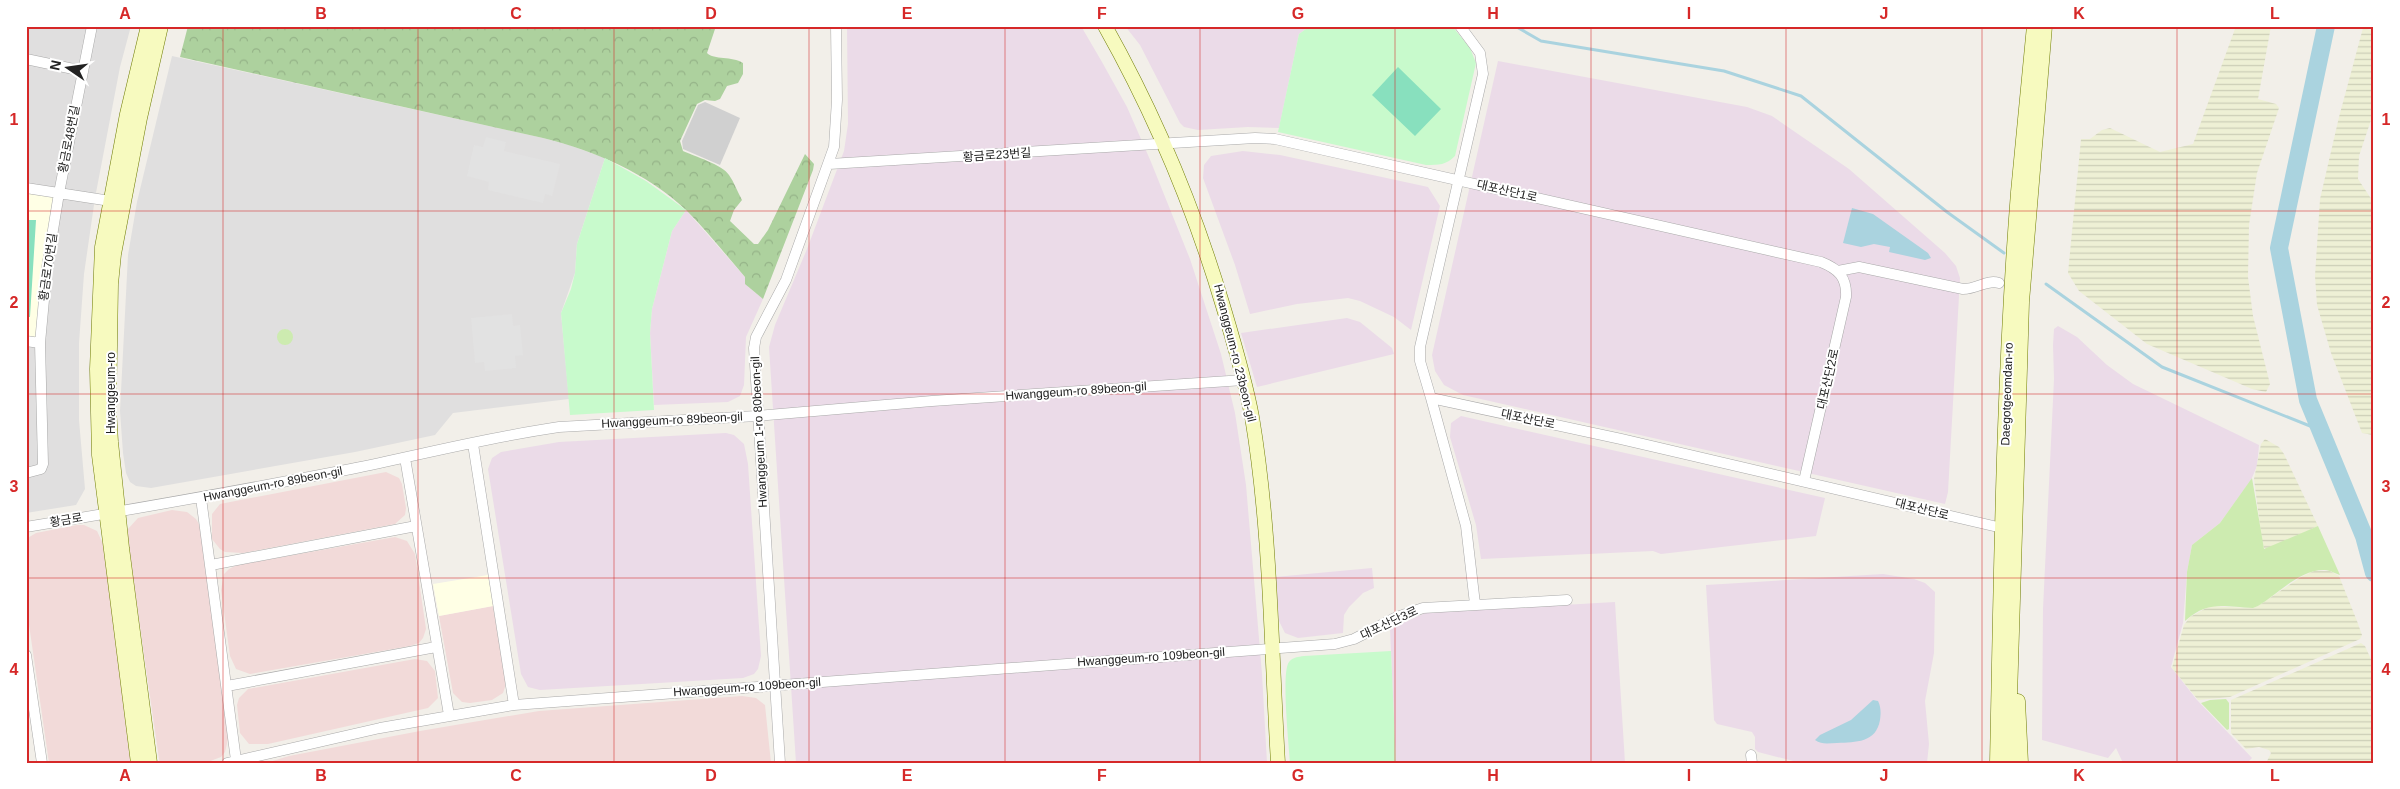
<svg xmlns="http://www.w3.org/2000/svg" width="2400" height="789" viewBox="0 0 2400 789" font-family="Helvetica,'Noto Sans KR',sans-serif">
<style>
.residential{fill:#e0dfdf}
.commercial{fill:#f2dad9}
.industrial{fill:#ebdbe8}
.education{fill:#ffffe5}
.religious{fill:#d0d0d0}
.farmland{fill:url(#farmland-rules)}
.grass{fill:#cdebb0}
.forest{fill:url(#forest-crowns)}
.park{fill:#c8facc}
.pitch{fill:#88e0be}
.parking{fill:#e2e2e2}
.water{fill:#aad3df}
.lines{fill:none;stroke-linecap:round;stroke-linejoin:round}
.stream{stroke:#aad3df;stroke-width:3}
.river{stroke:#aad3df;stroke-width:18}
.street-casing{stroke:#a9a9a9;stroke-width:11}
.secondary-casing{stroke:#707d05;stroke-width:15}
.street{stroke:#fff;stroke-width:10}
.secondary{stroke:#f7fabf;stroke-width:14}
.grid{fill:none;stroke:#d62828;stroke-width:1;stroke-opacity:0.55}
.labels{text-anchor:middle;stroke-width:4;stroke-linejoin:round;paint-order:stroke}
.street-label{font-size:12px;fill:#222;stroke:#fff}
.neatline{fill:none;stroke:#d62828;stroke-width:2}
.grid-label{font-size:16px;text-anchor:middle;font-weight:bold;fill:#d62828}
</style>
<defs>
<pattern id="farmland-rules" width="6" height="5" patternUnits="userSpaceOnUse" patternTransform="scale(1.25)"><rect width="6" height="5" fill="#eef0d5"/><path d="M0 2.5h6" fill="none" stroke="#ccceb7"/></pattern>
<pattern id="forest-crowns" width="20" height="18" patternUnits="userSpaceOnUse" patternTransform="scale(1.25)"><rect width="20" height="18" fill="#add19e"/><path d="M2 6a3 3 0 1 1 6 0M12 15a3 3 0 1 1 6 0" fill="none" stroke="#95b388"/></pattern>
</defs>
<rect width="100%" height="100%" fill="#f2efe9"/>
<path class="residential" d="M26 26H131L120 67 95 198 84 274 79 343V420L85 489 76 505 26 513Z
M172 56 543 138 569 145 605 158 577 244 575 273 561 313 569 399 453 413 435 435 355 452 151 488 136 486 130 482 126 473 123 453 120 411 128 255 137 202Z"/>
<path class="commercial" d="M386 472 399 478 402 484 406 508 405 515 395 524 243 553 225 552 220 549 212 539V514L220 504Z
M172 510 187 512 196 519 200 526 229 735 225 752 221 757 205 763H160L159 759 127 536 128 529 138 518Z
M77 525H84L97 531 103 544 133 763H49L26 604V539L36 533Z
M395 537 407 541 415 554 426 629 423 638 419 643 410 646 250 674 236 669 230 656 221 590 224 574 229 569 237 565Z
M493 606 505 677V687L503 693 492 700 470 703 462 702 453 693 439 616Z
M415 659 427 661 435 671 438 698 428 708 268 744H249L240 733 237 705 239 698 248 689Z
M742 696 756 698 765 705 771 763H266L289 756 420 731 539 711Z"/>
<path class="industrial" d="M847 26H1081L1102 62 1127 107 1151 162 1190 259 1221 354 1235 413 1246 485 1262 674 1267 763H796L769 347 775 325 807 249 844 151 848 124Z
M1125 26H1310L1299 34 1279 128 1248 127 1198 130 1184 127 1180 123 1140 45Z
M1498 61 1747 107 1772 116 1849 169 1945 253 1956 266 1960 278 1948 492 1945 504 1463 395 1444 385 1435 371 1432 355Z
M1243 151 1280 155 1428 187 1440 206 1411 330 1394 317 1360 301 1348 298 1297 304 1250 314 1235 265 1203 178 1204 165 1211 156Z
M686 210 745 277V284L763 299 746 337 744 385 740 396 728 402 654 405 650 333 652 309 672 231Z
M1347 318 1360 322 1392 348 1394 354 1257 387 1241 333Z
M2058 326 2077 337 2107 365 2133 384 2259 445 2257 466 2251 480 2220 523 2192 545 2187 572 2183 623 2171 667 2197 700 2252 758 2247 763H2123L2116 748 2108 758 2042 740 2043 609 2054 379 2053 345 2054 329Z
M1461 416 1825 498 1816 536 1661 554 1653 551 1481 559 1476 525 1450 437 1451 423Z
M726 433 734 435 744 444 748 464 761 656 758 669 754 674 743 678 540 690 528 687 521 674 488 469 492 458 501 452 559 442Z
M1372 568 1374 588 1363 593 1349 607 1344 615 1343 633 1298 638 1285 633 1279 621 1275 577Z
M1883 574 1914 579 1925 583 1935 592 1934 653 1925 701 1929 744 1927 763H1801L1758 752 1755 749V737L1752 732 1717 724 1714 720 1706 585Z
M1615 602 1625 763H1396L1390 629 1425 613Z"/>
<path class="education" d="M26 188 59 193 38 343 26 342Z
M488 575 493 606 439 616 433 584Z"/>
<path class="religious" d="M705 102 740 118 720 165 683 149 682 141 698 105Z"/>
<path class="farmland" d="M2236 26H2271L2258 99 2276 104 2279 108 2257 173 2249 225 2248 277 2253 316 2270 384 2266 392 2252 389 2147 344 2079 291 2068 273 2081 139H2090L2102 130 2110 128 2160 152 2193 144Z
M2363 28 2374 31V111L2359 156 2358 179 2374 203 2373 435 2362 433 2331 353 2317 305 2315 276 2320 199 2339 117Z
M2265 439 2279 447 2284 454 2318 526 2266 549 2264 548 2262 541 2254 479 2261 444Z
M2314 571H2330L2339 576 2357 621 2362 635 2360 639 2230 697 2198 700 2172 668 2184 625 2190 617 2210 606 2253 608 2258 606 2301 577Z
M2361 643 2365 646 2374 666V763H2266L2271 753 2269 750 2259 747 2246 749 2231 733V700Z"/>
<path class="grass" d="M277 337a8 8 0 1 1 16 0a8 8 0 1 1-16 0Z
M2252 478 2264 549 2318 526 2340 575C2336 574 2330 570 2325 570 2300 569 2278 594 2258 606L2253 608C2223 607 2209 600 2185 621L2187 572 2192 545 2220 523Z
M2226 699 2229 703V729L2227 730 2201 703 2210 700Z"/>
<path class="forest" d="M188 26H716L707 53C714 60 732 56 743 63V74L738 83 727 86 720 99 715 101 705 100 697 104 680 141 683 151C694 156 723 165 729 175 734 182 737 191 742 200L734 210 730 221 754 244H758L768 230 805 154 814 164 813 170 763 299 745 284V277C726 255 707 231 686 210 647 173 595 151 543 138L180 57Z"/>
<path class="park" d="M1310 26H1452L1470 48 1476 63 1455 156C1446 165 1439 165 1426 165L1278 132 1299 34Z
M605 158 646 181 686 210 672 231 652 309 650 333 654 410 570 415 561 313 571 289 575 273 577 244Z
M1391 651 1396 763H1290C1289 746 1281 672 1289 662 1293 657 1298 657 1304 656Z"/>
<path class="pitch" d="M1398 67 1441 109 1415 136 1372 95Z
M26 220H36L30 317H26Z"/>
<path class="parking" d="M486 137 506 142 504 151 560 164 552 196 545 194 543 203 488 190 489 182 467 176 474 145 483 147Z
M512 314 513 326 520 325 523 355 515 356 516 368 485 371 484 362 475 363 471 318Z"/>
<path class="water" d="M1852 208 1873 214 1928 253 1931 258 1925 260 1889 252 1890 247 1874 244 1861 247 1843 243Z
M1873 700 1878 701C1881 707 1881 713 1880 720 1876 743 1856 742 1837 743 1829 743 1822 745 1815 740L1820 735 1851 720Z"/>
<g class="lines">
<path class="stream" d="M1515 26 1541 41 1724 71 1801 96 1947 212 2004 253
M2046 284 2162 367 2320 430"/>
<path class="river" d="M2326 26 2279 248 2308 400 2364 536 2374 573"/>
<g class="street-casing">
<path id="street" d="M1460 26 1480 53 1483 74 1420 347V361L1431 398 1621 439 2002 528
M26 59 83 71
M829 164 1255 138 1275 139 1821 262C1839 269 1847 278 1846 297L1804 481
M26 188 117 202
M1838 271 1859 267 1963 289C1978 289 1987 279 1999 283
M26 341 40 343
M1431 398 1466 526 1475 604
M473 444 514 705
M405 458 449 715
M26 473 41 469 43 464 40 343 47 267 59 193 92 26
M201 498 236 760
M26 527C135 509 243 490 351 469 420 455 489 437 559 427L757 416 932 401 1244 380
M211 565 416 526
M26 655 42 763
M227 686 436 647
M1751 755 1752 763
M227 763 380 728 514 705 1335 644 1354 639 1397 617 1423 608 1567 600
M780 763 754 348 756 337 786 280 834 147 837 100 836 26"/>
</g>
<g class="secondary-casing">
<path id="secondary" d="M1105 26C1155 115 1194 208 1223 306 1234 343 1245 379 1252 417 1271 531 1271 648 1278 763
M2018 701 2021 763
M138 763 99 455 97 369 102 247 127 114 148 26
M150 763 122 548 111 442 109 409 111 284 114 254 140 118 161 26
M1997 763C2001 573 2003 382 2018 192 2023 137 2029 81 2034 26
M2008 763 2022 302 2045 26"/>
</g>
<use href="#street" class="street"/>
<use href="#secondary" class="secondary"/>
</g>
<path class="grid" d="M223 26V763M418 26V763M614 26V763M809 26V763M1005 26V763M1200 26V763M1395 26V763M1591 26V763M1786 26V763M1982 26V763M2177 26V763M26 211H2374M26 394H2374M26 578H2374"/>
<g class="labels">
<g class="street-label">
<text transform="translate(69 139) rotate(-79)" y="4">황금로48번길</text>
<text transform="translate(997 155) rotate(-4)" y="4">황금로23번길</text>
<text transform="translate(1507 191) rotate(13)" y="4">대포산단1로</text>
<text transform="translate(48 267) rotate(-82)" y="4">황금로70번길</text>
<text transform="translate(1235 353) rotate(76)" y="4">Hwanggeum-ro 23beon-gil</text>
<text transform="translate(1828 379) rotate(-77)" y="4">대포산단2로</text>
<text transform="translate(1076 391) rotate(-4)" y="4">Hwanggeum-ro 89beon-gil</text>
<text transform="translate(111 393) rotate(-90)" y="4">Hwanggeum-ro</text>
<text transform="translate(2007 394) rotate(-88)" y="4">Daegotgeomdan-ro</text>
<text transform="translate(1528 419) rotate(12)" y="4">대포산단로</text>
<text transform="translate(672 420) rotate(-3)" y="4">Hwanggeum-ro 89beon-gil</text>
<text transform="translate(759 432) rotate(-93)" y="4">Hwanggeum 1-ro 80beon-gil</text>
<text transform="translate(273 484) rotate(-11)" y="4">Hwanggeum-ro 89beon-gil</text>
<text transform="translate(1922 509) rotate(14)" y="4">대포산단로</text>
<text transform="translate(66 520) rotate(-10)" y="4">황금로</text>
<text transform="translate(1389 623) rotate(-25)" y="4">대포산단3로</text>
<text transform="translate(1151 657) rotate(-4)" y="4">Hwanggeum-ro 109beon-gil</text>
<text transform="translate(747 687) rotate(-4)" y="4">Hwanggeum-ro 109beon-gil</text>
</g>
</g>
<rect width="2400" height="789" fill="none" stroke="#ffffff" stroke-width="55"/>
<g transform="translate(68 68) rotate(283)" stroke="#ffffff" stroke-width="4" paint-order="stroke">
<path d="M0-4L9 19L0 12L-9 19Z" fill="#222222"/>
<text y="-8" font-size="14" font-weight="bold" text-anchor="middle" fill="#222222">N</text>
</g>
<rect x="28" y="28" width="2344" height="734" class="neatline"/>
<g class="grid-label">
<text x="125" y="19">A</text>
<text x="321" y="19">B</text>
<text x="516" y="19">C</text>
<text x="711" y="19">D</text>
<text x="907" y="19">E</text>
<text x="1102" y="19">F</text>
<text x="1298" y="19">G</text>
<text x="1493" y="19">H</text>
<text x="1689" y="19">I</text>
<text x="1884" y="19">J</text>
<text x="2079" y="19">K</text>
<text x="2275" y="19">L</text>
<text x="14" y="125">1</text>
<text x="2386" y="125">1</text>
<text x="14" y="308">2</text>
<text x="2386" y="308">2</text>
<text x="14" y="492">3</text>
<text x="2386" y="492">3</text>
<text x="14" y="675">4</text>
<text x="2386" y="675">4</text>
<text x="125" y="781">A</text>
<text x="321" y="781">B</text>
<text x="516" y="781">C</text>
<text x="711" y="781">D</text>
<text x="907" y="781">E</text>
<text x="1102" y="781">F</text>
<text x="1298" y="781">G</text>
<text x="1493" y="781">H</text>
<text x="1689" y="781">I</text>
<text x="1884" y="781">J</text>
<text x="2079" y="781">K</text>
<text x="2275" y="781">L</text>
</g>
</svg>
